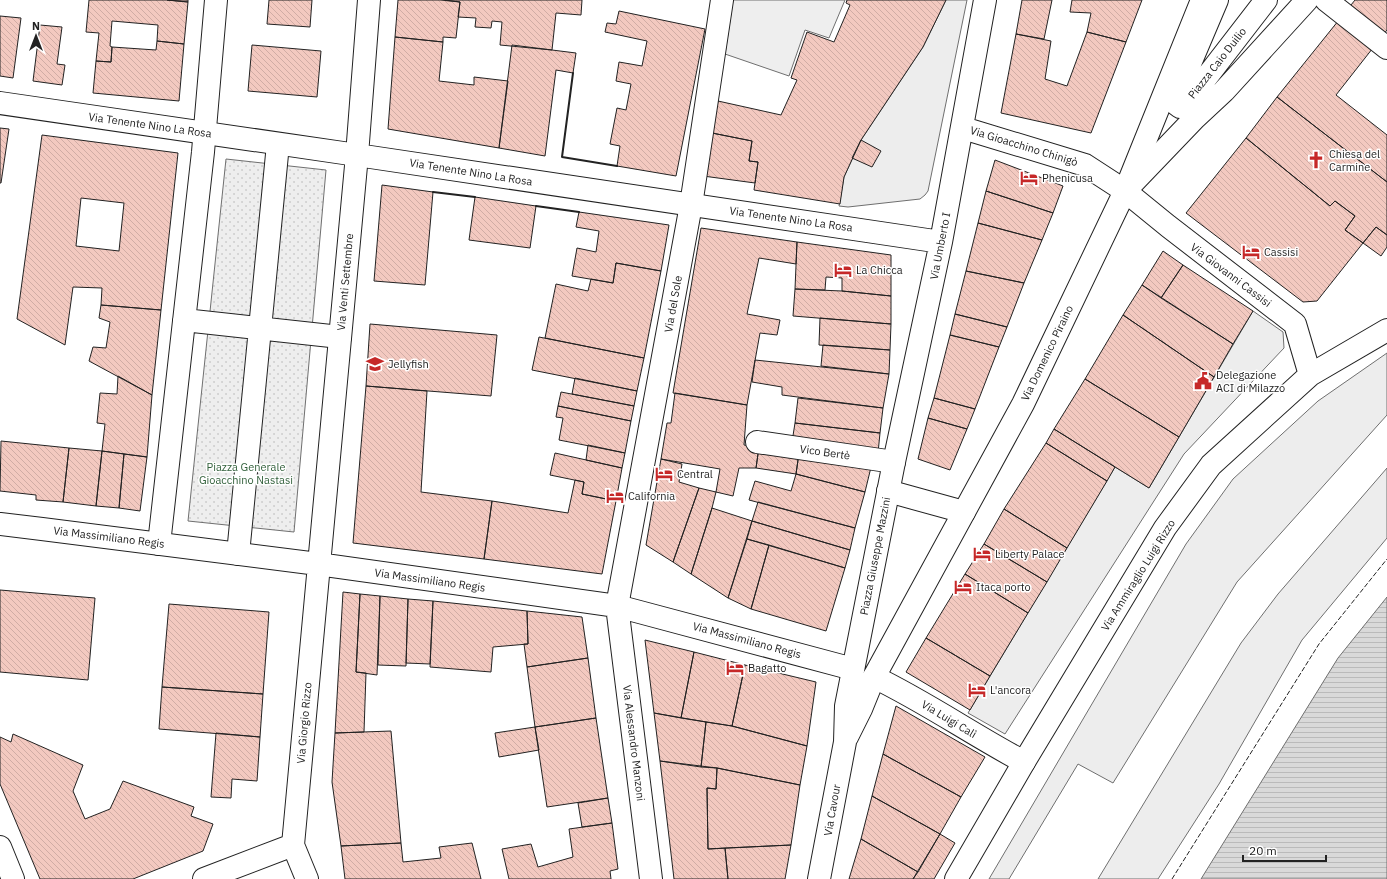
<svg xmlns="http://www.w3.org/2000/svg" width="1387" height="879" viewBox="0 0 1387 879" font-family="'IBM Plex Sans',sans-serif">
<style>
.grass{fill:#eee;stroke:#6f6f6f}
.park{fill:url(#park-dots);stroke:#6f6f6f}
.parking{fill:#ededed;stroke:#6f6f6f}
.water{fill:url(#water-rules);stroke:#6f6f6f}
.building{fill:url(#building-back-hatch);stroke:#222;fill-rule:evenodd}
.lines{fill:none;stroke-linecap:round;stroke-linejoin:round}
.street-casing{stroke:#222;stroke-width:24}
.secondary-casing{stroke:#222;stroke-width:24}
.street{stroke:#fff;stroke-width:22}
.secondary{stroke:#fff;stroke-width:22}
.fence{stroke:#222;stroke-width:1;stroke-dasharray:5 2;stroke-linecap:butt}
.wall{stroke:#222;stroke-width:2}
.labels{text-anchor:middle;stroke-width:3;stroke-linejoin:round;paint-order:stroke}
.street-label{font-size:11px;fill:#222;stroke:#fff}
.poi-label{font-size:11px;fill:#222;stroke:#fff;text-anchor:start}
.park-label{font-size:11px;fill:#2f5e38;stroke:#fff}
</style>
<defs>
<pattern id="park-dots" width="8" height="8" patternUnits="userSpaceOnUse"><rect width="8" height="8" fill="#eee"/><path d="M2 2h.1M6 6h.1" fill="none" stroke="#ccc" stroke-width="1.8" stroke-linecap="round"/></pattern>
<pattern id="water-rules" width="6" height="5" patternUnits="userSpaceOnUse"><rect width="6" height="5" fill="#d9d9d9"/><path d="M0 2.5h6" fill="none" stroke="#bababa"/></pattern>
<pattern id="building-back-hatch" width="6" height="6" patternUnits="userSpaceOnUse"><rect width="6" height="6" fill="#f3c9c0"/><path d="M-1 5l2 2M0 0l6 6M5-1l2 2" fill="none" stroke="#d0aca5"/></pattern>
</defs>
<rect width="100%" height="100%" fill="#fff"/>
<path class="grass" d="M733 0H845L829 38 805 30 789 76 725 54Z"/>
<path class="park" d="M226 159 326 170 294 532 188 521Z"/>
<path class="parking" d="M946 0H967L928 191 925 195 920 199 848 207 839 206 844 177 861 140 923 47Z
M1253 311 1283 332 1284 348 1184 454 1005 734 968 713 1115 467 1149 488Z
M1387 353V415L1237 582 1113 783 1078 764 1009 879H989L1186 544 1233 479 1318 401Z
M1387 468V538L1302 640 1219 784 1158 879H1098L1241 643 1278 594Z"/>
<path class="water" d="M1387 597V879H1201L1338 658Z"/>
<path class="building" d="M89 0H167L188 2 184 44 157 41 158 25 112 21 110 46 112 47 111 62 96 61 99 33 86 32Z
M167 0H188V2Z
M269 0H312L310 27 267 24Z
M398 0H440L460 2 456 38 443 37V42L395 37Z
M445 0H582L581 15 556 13 552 50 500 45 502 22 492 21 491 28 475 27 476 18 458 17 460 2Z
M847 0H946L923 47 861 140 844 177 840 204 754 190 758 162 749 161 752 141 712 133 718 101 781 115 797 80 791 78 807 32 834 42 850 5 846 3Z
M1022 0H1052L1044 39 1016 34Z
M1072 0H1142L1126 42 1087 32 1091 13 1070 12Z
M1355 0H1387V30L1336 95 1387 135V182L1277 97Z
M619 11 705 29 676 176 617 166 620 146 610 144 617 108 626 110 631 84 616 81 619 62 642 66 647 41 605 32 607 23 616 24Z
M0 16 21 18 13 78 0 76Z
M40 25 62 27 57 64 65 65 62 85 33 81Z
M1087 32 1126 42 1091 133 1001 113 1016 34 1051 41 1045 79 1067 86Z
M395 37 443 42 439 81 474 85V77L508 81 499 148 388 129Z
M157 41 184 44 179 101 93 93 96 61 111 62 112 47 156 50Z
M252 45 321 51 317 97 248 91Z
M512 45 576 53 573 73 556 70 545 156 499 148Z
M1277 97 1387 182V235L1376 227 1363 243 1345 230 1355 216 1335 201 1330 206 1246 138Z
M0 128 9 129 1 183H0Z
M712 133 752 141 749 161 758 162 755 183 703 176Z
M42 135 178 153 161 310 101 305 102 288 73 287 65 345 17 319ZM81 198 124 203 119 251 76 246Z
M1246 138 1330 206 1335 201 1355 216 1345 230 1363 243 1317 301 1303 302 1186 213Z
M861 140 881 151 872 167 852 158Z
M995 160 1063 186 1053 213 986 191Z
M382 185 433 192 425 285 374 281Z
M986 191 1053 213 1042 240 978 223Z
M475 197 536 206 530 248 469 240Z
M579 212 669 225 661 271 616 263 613 283 572 276 577 248 596 252 599 231 576 227Z
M978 223 1042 240 1024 283 966 271Z
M1376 227 1387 235V247L1381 256 1363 243Z
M701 228 797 242 796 264 759 258 747 314 780 320 777 335 760 333 747 405 673 393Z
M797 242 891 255V296L842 291V278L826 277 825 290 795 289Z
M1163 251 1183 265 1161 298 1142 285Z
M616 263 661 271 644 358 545 338 556 284 588 291 591 279 613 283Z
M1183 265 1253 311 1233 344 1161 298Z
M966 271 1024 283 1007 327 955 314Z
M1142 285 1233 344 1214 377 1123 315Z
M795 289 842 291 891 296V324L793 316Z
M101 305 161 310 152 395 89 361 93 347 106 348 110 322 99 318Z
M955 314 1007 327 999 347 950 335Z
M1123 315 1214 377 1179 437 1085 379Z
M820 318 891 324 890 350 819 345Z
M370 324 497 335 491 396 366 386Z
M950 335 999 347 975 409 934 398Z
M539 337 644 358 637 391 532 370Z
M823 345 890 350 889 374 821 366Z
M755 360 889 374 883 408 782 395V387L752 382Z
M118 376 152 395 147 457 102 451 105 424 97 423 100 393 117 394Z
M575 378 637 391 634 406 572 394Z
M1085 379 1179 437 1149 488 1054 429Z
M366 386 427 391 421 492 492 501 484 559 353 543Z
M561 392 634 406 631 421 558 406Z
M675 393 747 405 744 445 759 447 756 468H739L733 496 716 492 720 469 661 459 667 423H671Z
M798 398 883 408 880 433 795 423Z
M934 398 975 409 967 429 928 418Z
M558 406 631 421 625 453 559 440 563 418 556 417Z
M928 418 967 429 950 470 918 459Z
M795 423 880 433 878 453 792 442Z
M1054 429 1115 467 1107 481 1046 443Z
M1 441 69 448 63 502 36 500V495L0 491Z
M1046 443 1107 481 1067 548 1004 509Z
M588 445 625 453 622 468 586 460Z
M759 447 799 453 796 474 756 468Z
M69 448 102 451 96 506 63 502Z
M102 451 124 454 119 508 96 506Z
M555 453 622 468 616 501 582 494 584 482 550 475Z
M799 453 872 463 865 492 796 474Z
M124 454 147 457 140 511 119 508Z
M661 459 682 464 679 482 699 488 673 562 646 545Z
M796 474 865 492 855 528 749 500 755 481 791 491Z
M575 480 584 482 582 494 616 501 602 574 484 559 492 501 568 513Z
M699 488 716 492 712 508 691 574 673 562Z
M758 502 855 528 850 550 752 521Z
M712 508 752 521 728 598 691 574Z
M1004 509 1067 548 1047 582 984 544Z
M752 521 850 550 845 568 747 539Z
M747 539 769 545 751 609 728 598Z
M984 544 1047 582 1028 613 965 574Z
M769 545 845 568 826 631 751 609Z
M965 574 1028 613 990 676 926 638Z
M0 590 95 598 88 680 0 672Z
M343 592 360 594 356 672 366 673 364 732 335 733Z
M360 594 380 596 377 675 356 672Z
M380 596 408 599 406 666 378 665Z
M408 599 433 601 430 664 406 663Z
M433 601 527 611 528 644 493 647 491 672 430 667Z
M169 604 269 612 263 694 162 687Z
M527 611 582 617 588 658 527 667 524 644H528Z
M926 638 990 676 970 710 906 672Z
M645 640 694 652 681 718 654 713Z
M694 652 745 665 732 726 681 718Z
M588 658 596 718 535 727 527 667Z
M745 665 816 682 807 746 732 726Z
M162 687 263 694 260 737 159 729Z
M896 706 985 757 961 797 883 754Z
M654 713 706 722 701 767 660 761Z
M596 718 608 798 547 807 535 727Z
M706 722 732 726 807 746 800 785 717 768 701 767Z
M535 727 539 750 499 757 495 733Z
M391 731 401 843 341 846 332 782 335 733Z
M216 733 260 737 257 781 232 779 231 798 211 797Z
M13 734 83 765 73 791 85 819 110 809 123 781 194 807 191 816 213 824 203 851 133 879H40L0 784V737L11 742Z
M883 754 961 797 940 834 872 796Z
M660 761 717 768 716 789 707 788 708 849 725 848 728 879H674Z
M717 768 800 785 791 845 708 849 707 788 716 789Z
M872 796 940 834 918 872 861 839Z
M608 798 612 823 582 827 578 803Z
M612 823 618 869 610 871 611 879H509L502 849 531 844 538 867 573 857 569 829Z
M940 834 955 843 934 879H913Z
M861 839 918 872 913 879H849Z
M401 843 403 862 441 858 439 847 472 843 481 879H345L341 846Z
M791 845 785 879H728L725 848Z"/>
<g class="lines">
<g class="street-casing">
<path id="street" d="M1217 0 1175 99 1176 104 1180 107 1185 105 1266 0
M1326 0 1387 48
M1125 191 1195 118 1224 91 1307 0
M184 320 340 337
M757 442 894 462
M888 491 964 512
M159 544 203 152 216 0
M238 554 278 144
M617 606 691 205 722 0
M874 677C926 702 973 735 1024 762"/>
</g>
<g class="secondary-casing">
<path id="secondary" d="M0 103 357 155 941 242
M963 128 1085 165 1125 191 1168 226 1295 324 1310 375
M0 524 42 529 318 564 617 606 853 669
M617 606 651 879
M847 737 861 709 874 677 1023 404 1125 191 1202 0
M0 847 13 879
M204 879 293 845
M307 879 293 845 357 155 369 0
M819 879 845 742 846 706 894 462 941 242 985 0
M956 879 1024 762 1165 528 1211 465 1310 375 1387 330"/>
</g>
<use href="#street" class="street"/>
<use href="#secondary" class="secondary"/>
<path class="fence" d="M1172 879 1319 644 1387 559"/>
<path class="wall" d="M573 73 562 157 617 166
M433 192 475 197
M536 206 579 212"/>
</g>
<defs>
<g id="church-bare" transform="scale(1.38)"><path d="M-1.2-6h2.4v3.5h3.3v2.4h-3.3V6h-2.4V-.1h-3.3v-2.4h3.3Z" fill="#c62828" stroke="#fff" stroke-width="2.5" paint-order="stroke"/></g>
<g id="hotel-bare" transform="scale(1.38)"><path d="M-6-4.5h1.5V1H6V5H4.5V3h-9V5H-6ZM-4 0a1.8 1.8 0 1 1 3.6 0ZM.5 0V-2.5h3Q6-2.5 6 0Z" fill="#c62828" stroke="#fff" stroke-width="2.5" paint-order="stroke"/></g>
<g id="school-bare" transform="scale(1.38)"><path d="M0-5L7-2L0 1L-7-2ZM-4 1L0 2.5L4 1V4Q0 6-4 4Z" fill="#c62828" stroke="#fff" stroke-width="2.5" paint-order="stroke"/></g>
<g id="civic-bare" transform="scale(1.38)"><path d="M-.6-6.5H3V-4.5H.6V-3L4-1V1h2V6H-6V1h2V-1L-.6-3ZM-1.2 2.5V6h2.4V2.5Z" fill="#c62828" stroke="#fff" stroke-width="2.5" paint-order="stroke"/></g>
</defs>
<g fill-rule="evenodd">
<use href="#church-bare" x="1316" y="160"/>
<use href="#hotel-bare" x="1029" y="178"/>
<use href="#hotel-bare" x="1251" y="252"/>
<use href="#hotel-bare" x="843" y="270"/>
<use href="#school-bare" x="375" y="364"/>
<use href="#civic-bare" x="1203" y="381"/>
<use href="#hotel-bare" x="664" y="474"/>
<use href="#hotel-bare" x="615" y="496"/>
<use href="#hotel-bare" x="982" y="554"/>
<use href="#hotel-bare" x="963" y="587"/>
<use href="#hotel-bare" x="735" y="668"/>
<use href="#hotel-bare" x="977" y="690"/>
</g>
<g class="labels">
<g class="street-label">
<text transform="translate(1217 63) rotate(-52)" y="4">Piazza Caio Duilio</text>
<text transform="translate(150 125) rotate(8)" y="4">Via Tenente Nino La Rosa</text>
<text transform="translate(1024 146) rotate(17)" y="4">Via Gioacchino Chinigò</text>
<text transform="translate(471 172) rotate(9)" y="4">Via Tenente Nino La Rosa</text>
<text transform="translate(791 219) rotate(8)" y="4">Via Tenente Nino La Rosa</text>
<text transform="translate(940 246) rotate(-79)" y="4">Via Umberto I</text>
<text transform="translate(1231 275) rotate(37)" y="4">Via Giovanni Cassisi</text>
<text transform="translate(345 282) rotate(-85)" y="4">Via Venti Settembre</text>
<text transform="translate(673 304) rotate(-80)" y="4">Via del Sole</text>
<text transform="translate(1047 353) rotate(-64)" y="4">Via Domenico Piraino</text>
<text transform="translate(825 452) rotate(8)" y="4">Vico Bertè</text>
<text transform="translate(109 537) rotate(7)" y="4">Via Massimiliano Regis</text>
<text transform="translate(875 556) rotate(-79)" y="4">Piazza Giuseppe Mazzini</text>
<text transform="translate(1138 575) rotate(-58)" y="4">Via Ammiraglio Luigi Rizzo</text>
<text transform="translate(430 580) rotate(8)" y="4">Via Massimiliano Regis</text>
<text transform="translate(747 640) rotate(15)" y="4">Via Massimiliano Regis</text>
<text transform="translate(949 719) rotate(31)" y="4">Via Luigi Calì</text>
<text transform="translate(304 723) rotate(-85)" y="4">Via Giorgio Rizzo</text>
<text transform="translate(634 743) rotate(83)" y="4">Via Alessandro Manzoni</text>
<text transform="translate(832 810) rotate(-80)" y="4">Via Cavour</text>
</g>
<g class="poi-label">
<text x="1329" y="158">Chiesa del<tspan x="1329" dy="13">Carmine</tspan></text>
<text x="1042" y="182">Phenicusa</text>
<text x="1264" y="256">Cassisi</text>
<text x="856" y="274">La Chicca</text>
<text x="388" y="368">Jellyfish</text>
<text x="1216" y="379">Delegazione<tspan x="1216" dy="13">ACI di Milazzo</tspan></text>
<text x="677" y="478">Central</text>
<text x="628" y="500">California</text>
<text x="995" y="558">Liberty Palace</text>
<text x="976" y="591">Itaca porto</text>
<text x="748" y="672">Bagatto</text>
<text x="990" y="694">L'ancora</text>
</g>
<g class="park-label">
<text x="246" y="471">Piazza Generale<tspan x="246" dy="13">Gioacchino Nastasi</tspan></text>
</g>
</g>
<g transform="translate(36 36)" stroke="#ffffff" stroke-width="3" paint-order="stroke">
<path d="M0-3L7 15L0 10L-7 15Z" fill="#222222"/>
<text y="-6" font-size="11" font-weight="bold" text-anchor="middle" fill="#222222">N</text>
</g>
<path d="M1243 855v6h83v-6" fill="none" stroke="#222222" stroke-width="2"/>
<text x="1249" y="855" font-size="12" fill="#222222" stroke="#ffffff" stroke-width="3" paint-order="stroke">20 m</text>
</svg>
